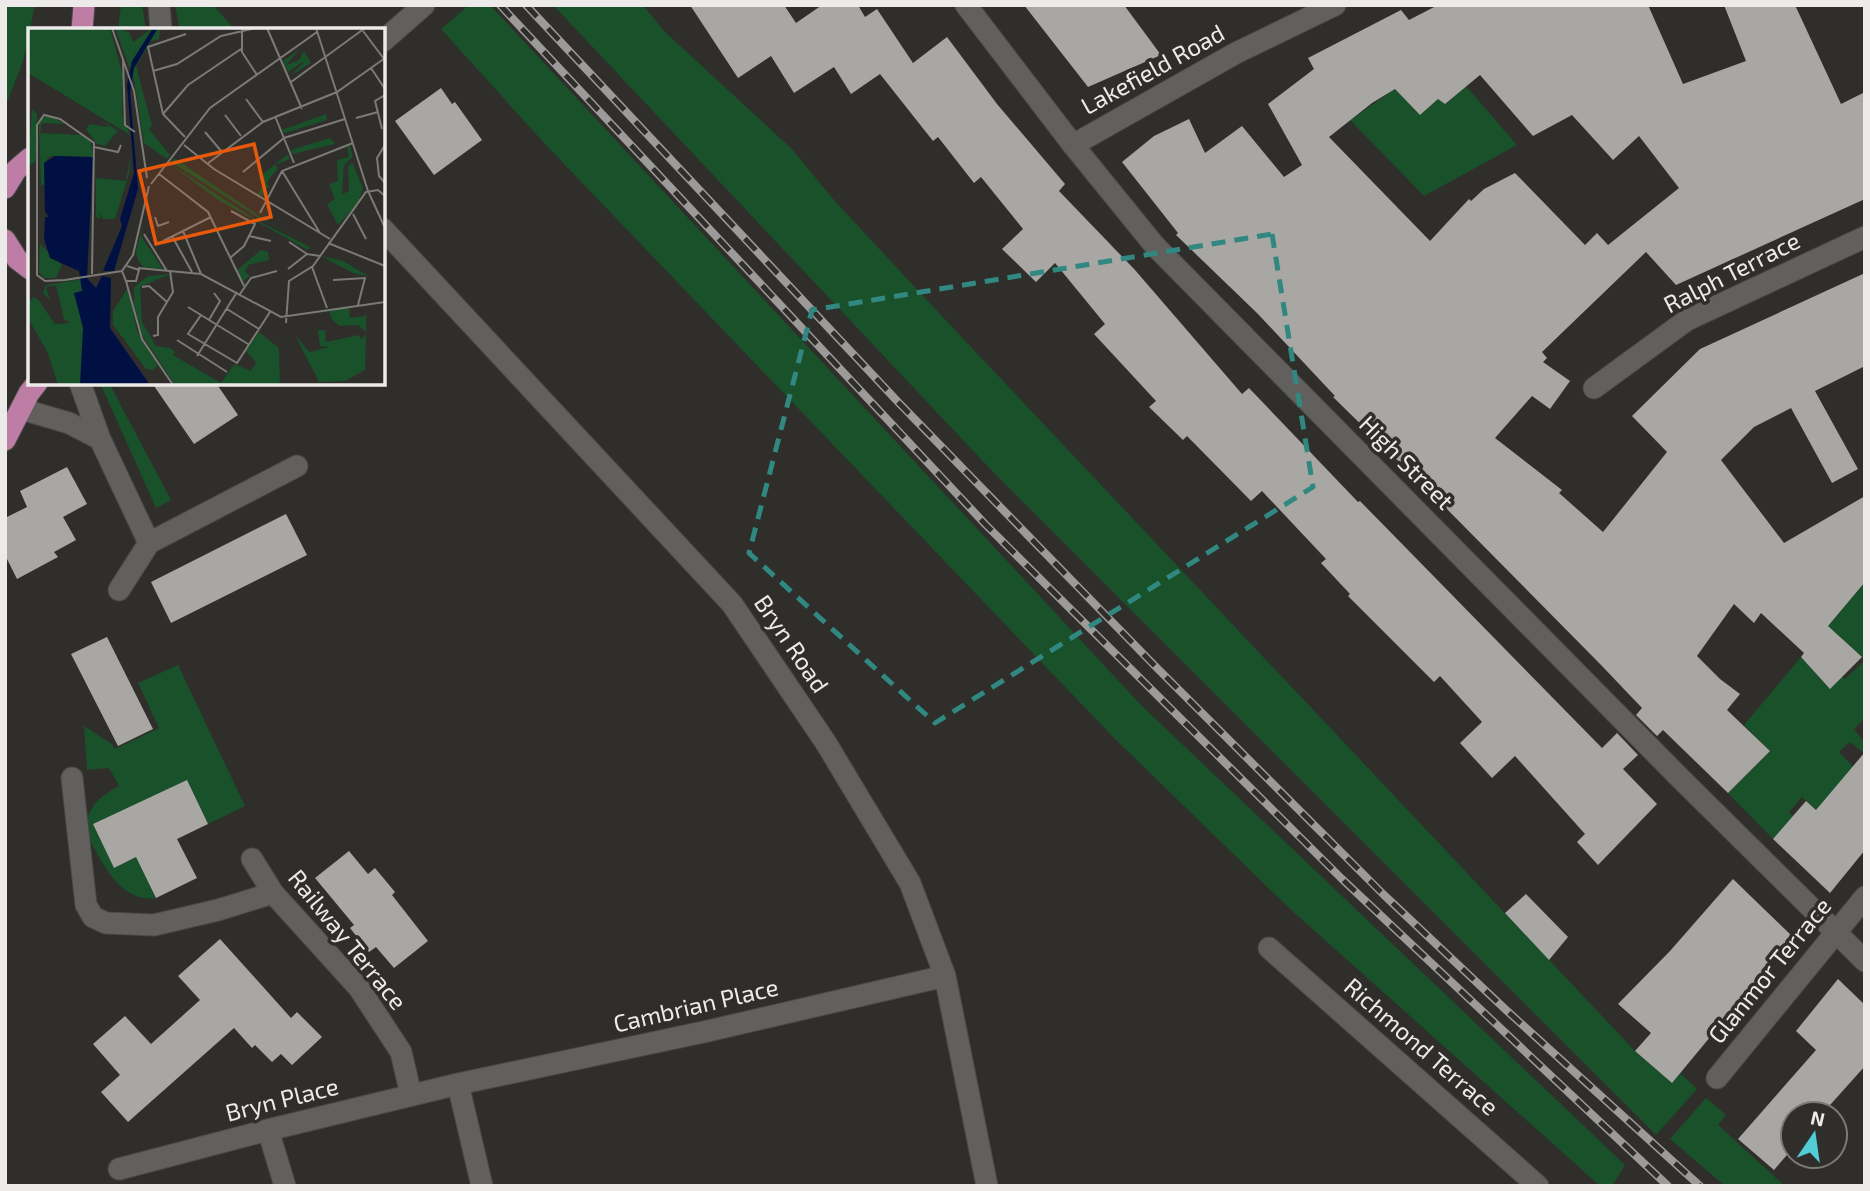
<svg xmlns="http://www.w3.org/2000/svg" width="1870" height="1191" viewBox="0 0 1870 1191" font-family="'Exo 2',sans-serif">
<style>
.green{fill:#19512a}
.building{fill:#a9a7a4;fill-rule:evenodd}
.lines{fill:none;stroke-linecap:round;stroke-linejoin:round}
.minor-casing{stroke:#4a4947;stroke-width:23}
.major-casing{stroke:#4a4947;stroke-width:23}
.minor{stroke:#62605e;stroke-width:21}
.major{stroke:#be7da4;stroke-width:21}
.rail-casing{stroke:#9d9b9a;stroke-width:8}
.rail{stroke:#2f2e2b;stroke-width:5;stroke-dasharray:16;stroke-linecap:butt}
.marked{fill:none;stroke:#308881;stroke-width:5;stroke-dasharray:14 9;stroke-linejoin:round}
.labels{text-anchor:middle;stroke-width:7;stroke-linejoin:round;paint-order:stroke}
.street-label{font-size:24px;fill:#edebea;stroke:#2f2e2b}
.inset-road{fill:none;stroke:#7b7a77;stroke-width:2}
.view{fill:#e8590c;fill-opacity:0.15;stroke:#e8590c;stroke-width:3.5}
.inset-edge{fill:none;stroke:#edebea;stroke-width:3.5}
</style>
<rect width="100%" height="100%" fill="#2f2e2b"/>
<path class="green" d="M5 5H35L23 62 5 107Z
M121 5H142L146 30H118Z
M175 5H213L235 30H180Z
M469 5H490L1141 705 1625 1165 1612 1186H1600L1288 907 1115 739 544 143 441 29Z
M553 5H643L664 31 793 150 833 199 938 312 1635 1051 1672 1083 1680 1073 1697 1089 1656 1135 994 473Z
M1466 86 1517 145 1424 196 1350 120 1395 89 1420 115 1438 99 1445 104Z
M100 383H109L171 500 156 508Z
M1865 537V660L1828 626 1862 586Z
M1801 657 1826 685 1840 674 1845 679 1865 660V718L1854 729 1865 743V754L1850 742 1839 752 1865 779 1820 813 1802 797 1789 812 1823 842 1787 823 1773 839 1728 793 1770 751 1744 725Z
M178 665 245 806 208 824 187 781 93 824 114 868 136 857 156 898C118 904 99 856 84 829 91 803 97 799 119 786L109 768 87 770 84 726 112 744 115 749 159 728 138 683Z
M1706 1098 1726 1115 1718 1125 1785 1186H1725L1670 1139Z"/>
<path class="building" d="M690 5H784L796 23 822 5H858L865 17 877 9 913 63 947 37 997 104 1065 184 1059 191 1135 270 1242 394 1249 388 1358 502 1360 501 1602 748 1617 733 1638 755 1623 769 1657 804 1598 865 1577 842 1585 834 1515 756 1492 778 1460 743 1482 722 1440 676 1434 682 1348 596 1350 594 1321 563 1326 559 1262 491 1251 501 1187 436 1183 440 1149 407 1156 401 1094 334 1105 324 1055 263 1036 282 1002 249 1023 229 981 177 974 183 938 137 933 141 880 74 851 94 834 67 794 93 771 56 738 78Z
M1024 5H1124L1161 55 1088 87Z
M1438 5H1648L1683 84 1746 61 1724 5H1795L1841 104 1865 92V199L1676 285 1646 252 1542 352 1547 358 1543 362 1570 381 1550 409 1532 396 1495 438 1562 490 1559 493 1603 532 1667 452 1632 416 1700 349 1865 273V366L1815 391 1858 469 1832 483 1791 408 1754 427 1721 460 1784 543 1865 496V582L1828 626 1862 657 1830 689 1801 657 1804 653 1761 613 1754 623 1734 604 1697 656 1720 679 1740 694 1727 710 1770 751 1728 793 1663 730 1657 736 1636 715 1642 708 1602 666 1437 499 1333 397 1335 396 1258 314 1176 235 1178 233 1122 162 1154 136 1189 119 1205 153 1242 126 1284 177 1302 165 1268 104 1314 69 1308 58 1401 10 1409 20ZM1480 75 1533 136 1572 115 1613 160 1639 136 1679 188 1608 245 1597 233 1585 245 1515 173 1484 189 1471 201 1469 199 1430 241 1329 137 1372 103 1395 89 1420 115 1438 99 1445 104Z
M441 88 452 104 455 102 482 140 434 175 395 121Z
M152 383H216L238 415 194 444Z
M67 467 87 504 63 517 76 540 54 552 58 557 17 579 5 555V518L27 507 20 491Z
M286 514 307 555 171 623 151 582Z
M107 637 153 729 118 746 71 654Z
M1865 752V850L1830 893 1773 839 1806 801 1816 810Z
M187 780 208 824 177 839 197 878 156 898 136 857 114 868 93 824Z
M349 851 368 874 375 868 395 892 392 895 428 941 394 968 376 947 369 952 350 928 354 925 315 878Z
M1733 879 1793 937 1672 1083 1635 1051 1651 1033 1618 1004 1670 951Z
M1526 894 1568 937 1549 960 1505 913Z
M220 939 291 1018 297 1012 322 1037 292 1065 281 1054 272 1062 255 1045 252 1048 234 1028 128 1122 101 1092 120 1075 93 1044 125 1016 151 1044 200 1000 178 976Z
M1838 979 1865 1005V1066L1822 1114H1793V1148L1774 1170 1738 1139 1816 1050 1796 1031Z"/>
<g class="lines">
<g class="minor-casing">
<path id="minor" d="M159 5 161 30
M966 5 1073 145 1155 246 1680 778 1865 961
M383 41 424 5
M1073 145 1236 53 1335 5
M383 229 732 604 826 743 910 883 945 976 987 1186
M80 383 100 439 149 543
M1594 388 1687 320 1865 237
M21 409 69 423 100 439
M119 590 149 543 297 466
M72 778 86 905 93 917 106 923 154 925 218 910 273 893
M252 859 273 893 359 988 401 1052 411 1095
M1269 948 1538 1186
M1717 1078 1865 897
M458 1084 482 1186
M268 1130 285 1186
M119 1169 268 1130 458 1084 708 1031 945 976"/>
</g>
<g class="major-casing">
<path id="major" d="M82 30 84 5
M5 188 16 170 30 158
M5 240 17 259 30 269
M5 440 29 393 37 383"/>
</g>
<use href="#minor" class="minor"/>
<use href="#major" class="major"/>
<g class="rail-casing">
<path id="rail" d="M500 5 986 525 1342 879 1668 1186
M526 5 899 403 1156 667 1384 895 1505 1009 1700 1186"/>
</g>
<use href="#rail" class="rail"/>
</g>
<path class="marked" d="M1272 234 1313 487 935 723 749 553 812 310Z"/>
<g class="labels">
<g class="street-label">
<text transform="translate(1153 70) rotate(-29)" y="8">Lakefield Road</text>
<text transform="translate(1732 273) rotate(-27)" y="8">Ralph Terrace</text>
<text transform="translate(1406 463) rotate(45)" y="8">High Street</text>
<text transform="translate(791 644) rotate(56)" y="8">Bryn Road</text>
<text transform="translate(347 940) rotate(51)" y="8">Railway Terrace</text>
<text transform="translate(1770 971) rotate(-51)" y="8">Glanmor Terrace</text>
<text transform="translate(696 1006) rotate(-13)" y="8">Cambrian Place</text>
<text transform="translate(1421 1047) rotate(41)" y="8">Richmond Terrace</text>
<text transform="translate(282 1100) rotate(-14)" y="8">Bryn Place</text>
</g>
</g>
<g transform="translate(28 28)">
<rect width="357" height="357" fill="#2f2e2b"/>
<path d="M0 0H82L95 48 94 85 102 107 0 45ZM87 0 101 4 105 14 124 0H132L131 11 123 13 108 38 124 98 121 101 142 127 139 131 116 115 106 52ZM272 21 258 37 271 32 276 23 283 35 262 48 279 31 260 44 255 33ZM4 81 9 86 8 127 7 135 0 137ZM298 86 299 92 257 105 254 102ZM22 88 37 96 14 95 12 105 55 107 63 114 65 129 22 128 16 135 17 157H13L11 97 14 90ZM72 91 90 103 77 118 69 116 58 101 62 96 81 99ZM302 110 307 116 264 126 263 122ZM322 118 325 129 316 137 314 166 321 163 320 139 324 134 335 160 330 175 310 197 299 176 307 171 301 156 310 153 309 132 321 129 319 119ZM103 125 101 146 87 191H74L73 184 72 191 68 189V150L98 153ZM260 126 262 131 247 137 250 140 239 154 242 160 237 159 236 167H229L235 157 231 149ZM146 130 242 195 294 221 229 189 143 134ZM141 135 228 192 282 219 280 222 190 172ZM115 196 113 208 135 241 116 239 110 233 108 223ZM12 216 34 237 28 250H16L11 244ZM233 222 240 224 241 232 220 237 217 243 222 248 215 253 209 242ZM293 228 315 233 342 249 325 245ZM142 246 112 259 114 294 128 318 142 320 147 324 145 327 193 355 206 336 223 343 228 334 218 323 231 304 251 320 252 357H147L114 307 106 276V260L112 254 121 248ZM55 251 67 357H30L20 325 0 290V274L6 269 11 273 27 296 42 295 36 291 28 257 18 259 22 272 15 265 18 257ZM100 260 109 303 130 338 125 342 118 341 85 297V283ZM321 279 322 290 337 288 338 283V304L330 297 312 298 304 292 301 282ZM290 302H297L298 314 331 307 333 312 338 306 337 342 317 353 291 354 267 307 281 324 301 319 292 318Z" fill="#19512a"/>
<path d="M125 0H130L106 40 102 64 110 161 86 243H75L94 198 92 191 106 145 99 57 104 33ZM27 128 65 129 59 250 68 260 74 248 83 250 82 300 122 357H52L55 300 46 265 54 263 51 243 22 230 16 211 17 189H21L17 184 16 135Z" fill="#001043"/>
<path class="inset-road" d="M84 0 106 63 119 150M214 0V24L229 47M239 0 274 81M288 0 340 163 357 200M335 3 356 31M95 31 97 97 107 104M343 40 357 61M125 43 149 36 193 8 228 0M263 54 337 0M218 71 235 94M135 86 160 57 213 21M197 87 213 108M247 88 266 135M328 90 350 84M354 101 347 73 357 67M177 104 194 124M157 109 135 86 120 19 158 6M156 117 186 141 302 211M357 117 349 130 351 148 357 155M66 119 90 124 93 117M179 136 235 94 309 64 357 30M254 143 292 205M215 144 256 110 317 91M131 146 180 184 216 258M123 156 182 80 289 4M232 185 254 143 325 115M325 186 338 211M127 189 130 198 141 194M155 203 173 246M116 206 139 243M144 208 164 244M221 208 243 213M135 213 183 189M261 214 279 226M300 215 357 238M202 230 216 218 227 196 203 183M99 238 111 242 108 253H98L94 243 105 227 121 158M284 239 299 280M110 240 173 246 253 289 357 274M260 241 279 226 292 228M64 246 66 115 32 91 16 87 9 97V247L17 253 37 252 94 243M305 252 337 250 330 277M98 253 114 311 145 357M114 259 121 258 139 274M212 266 223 250 249 243M160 279 220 316M199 281 231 301M173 287 160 306 209 335 242 284M181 292 192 273 186 265M258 295 261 253 285 238 338 164 350 162 357 168M125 308 130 307V289L145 264 142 243M149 312 199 344M169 328 209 264"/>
<path class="view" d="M226 116 243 189 128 216 111 143Z"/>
<rect width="357" height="357" class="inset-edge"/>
</g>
<rect width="1870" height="1191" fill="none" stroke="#edebea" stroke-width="14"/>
<g transform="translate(1814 1135) rotate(13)"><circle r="33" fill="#2f2e2b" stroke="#7b7a77" stroke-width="2"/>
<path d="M0-5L12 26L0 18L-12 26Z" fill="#52ccd6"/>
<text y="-10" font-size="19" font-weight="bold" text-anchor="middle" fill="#edebea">N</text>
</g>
</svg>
